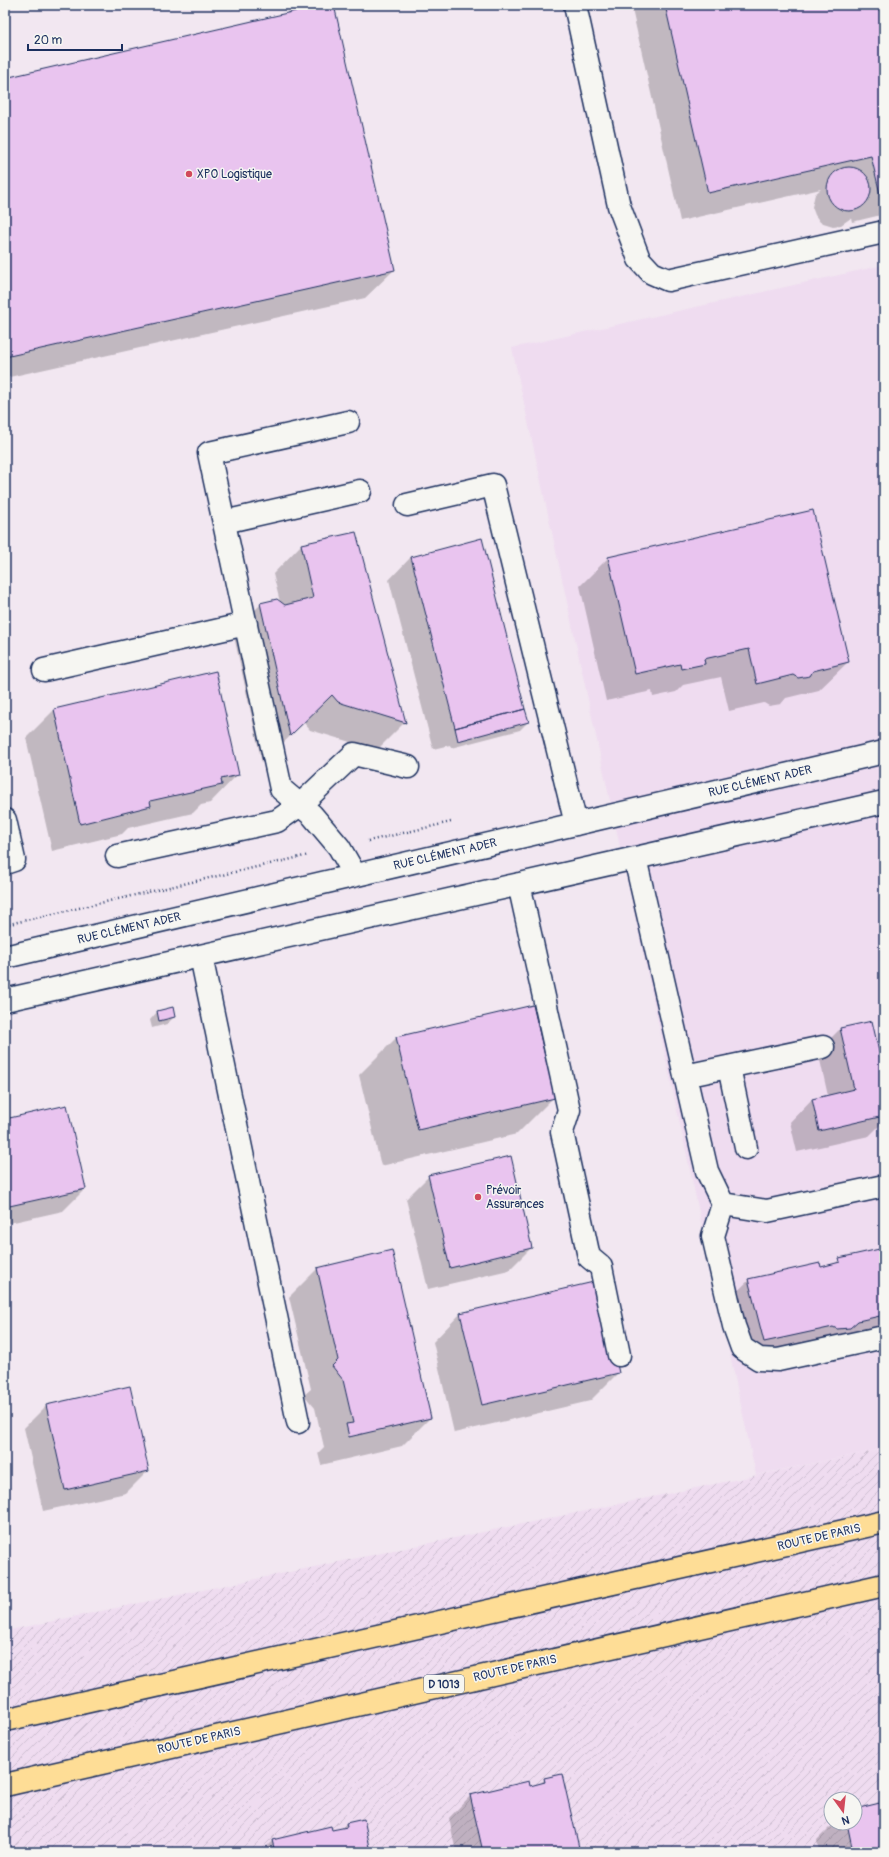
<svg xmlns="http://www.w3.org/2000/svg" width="889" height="1857" viewBox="0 0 889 1857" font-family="Pangolin,sans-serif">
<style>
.built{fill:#efdcf0}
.industrial{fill:url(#industrial-furrows);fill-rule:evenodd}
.shadow{fill:#0003}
.building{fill:#e9c4ef;stroke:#1b2f5e}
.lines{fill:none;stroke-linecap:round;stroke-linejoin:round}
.minor-casing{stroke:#1b2f5e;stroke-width:25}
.major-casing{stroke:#1b2f5e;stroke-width:25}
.path{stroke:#1b2f5e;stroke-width:2.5;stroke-dasharray:1 3;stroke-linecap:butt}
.minor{stroke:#f6f6f2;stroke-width:22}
.major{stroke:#fedd96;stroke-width:22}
.poi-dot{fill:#d1495b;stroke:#f6f6f2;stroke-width:1.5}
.labels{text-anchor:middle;stroke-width:3;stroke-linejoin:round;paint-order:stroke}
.shield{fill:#f6f6f2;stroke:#5d6b8a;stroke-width:1}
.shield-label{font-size:11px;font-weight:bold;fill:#1b2f5e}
.poi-label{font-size:12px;fill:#1b2f5e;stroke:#f6f6f2;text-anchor:start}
.street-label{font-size:12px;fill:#1b2f5e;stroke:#f6f6f2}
</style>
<defs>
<pattern id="industrial-furrows" width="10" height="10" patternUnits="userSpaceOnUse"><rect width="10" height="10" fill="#efdcf0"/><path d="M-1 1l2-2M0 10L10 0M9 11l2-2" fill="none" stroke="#ccbdd0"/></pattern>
</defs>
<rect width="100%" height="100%" fill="#f2e7f1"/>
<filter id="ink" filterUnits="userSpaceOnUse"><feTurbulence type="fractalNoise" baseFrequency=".025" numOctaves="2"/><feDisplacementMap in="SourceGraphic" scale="8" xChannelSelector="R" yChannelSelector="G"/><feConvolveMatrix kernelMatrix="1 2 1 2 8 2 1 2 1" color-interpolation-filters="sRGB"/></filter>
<g filter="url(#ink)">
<path class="built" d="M884 265V1449L756 1475 512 348Z"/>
<path class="industrial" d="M884 1449V1852H5V1631ZM831 1799H855V1823H831Z"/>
<path class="shadow" d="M326 5H333L394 270 365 298 5 378V79Z
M631 5H884V228L881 215 852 222 851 218 841 225 833 226 820 222 815 215 812 207 815 194 821 189 680 221Z
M812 511 848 662 819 690 786 698 781 704 769 706 764 703 729 711 721 677 683 685 676 692 653 697 652 691 606 701 580 586 608 558Z
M356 533 405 722 377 750 310 730 304 723 262 763 233 632 261 604 280 602 273 574 301 545Z
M411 557 528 722 520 730 451 748 450 745 433 749 389 580Z
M54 710 238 774 210 803 201 805 193 813 128 828 122 834 52 851 26 738Z
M533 1006 554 1097 517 1134 381 1166 359 1075 396 1038Z
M157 1012 174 1017 167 1024 152 1028 150 1020Z
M840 1029 884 1079V1121L869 1136 797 1152 790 1122 812 1099 828 1096 818 1051Z
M5 1120 85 1189 63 1211 5 1224Z
M429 1176 531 1248 509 1270 428 1289 406 1199Z
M884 1249V1332L742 1364 726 1302 749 1280 820 1268 835 1264 840 1259Z
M317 1269 430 1418 402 1446 321 1465 318 1453 324 1447 315 1408 304 1395 311 1389 289 1297Z
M461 1313 618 1373 590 1401 454 1433 433 1342Z
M46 1406 148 1471 126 1493 43 1511 24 1428Z
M545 1779 579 1852H456L449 1818 471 1795 529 1787 539 1785Z
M884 1803V1852H819L817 1840 834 1823H855V1810Z
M346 1824 370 1852H261L273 1840 341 1829Z"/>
<path class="building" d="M322 5H334L395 270 5 357V78Z
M665 5H884V193L880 194 871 156 708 193Z
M827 189a22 22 0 1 1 44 0a22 22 0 1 1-44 0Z
M813 510 849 662 813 671 810 676 798 678 793 675 757 684 749 649 704 659 705 664 681 669 680 664 635 674 608 557Z
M356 532 406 723 338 702 332 695 290 736 260 603 277 599 285 605 313 598 301 544Z
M482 538 525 709 455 728 411 557Z
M216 671 239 775 221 779 222 785 150 801 151 806 80 824 54 709Z
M525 709 529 722 458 741 455 728Z
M533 1005 555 1098 418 1130 396 1037Z
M173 1007 175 1017 159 1021 157 1011Z
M872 1021 884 1074V1116L819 1131 812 1099 854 1089 840 1028Z
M67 1105 86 1189 5 1207V1119Z
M511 1156 532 1248 450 1268 428 1175Z
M884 1248V1315L858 1321 850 1328 837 1329 833 1327 764 1342 748 1279 820 1263 821 1267 840 1262 839 1258Z
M392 1250 431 1418 349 1437 346 1424 353 1423 343 1380 332 1366 338 1360 317 1268Z
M598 1281 619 1373 482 1405 460 1313Z
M130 1386 149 1471 65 1490 46 1405Z
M562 1774 580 1852H483L470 1795 529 1781 530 1786 545 1782 544 1778Z
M884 1802V1852H853L847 1823H855V1809Z
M364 1819 371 1852H275L272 1840 331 1826 332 1830 347 1827 346 1823Z"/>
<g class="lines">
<g class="minor-casing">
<path id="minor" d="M575 5 619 206 639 259 652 273 668 280 884 232
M348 422 209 453 281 789 312 815 339 847 355 875
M407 505 493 485 576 824
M224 522 360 491
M44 670 246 624
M5 820 14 860 5 863
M117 856 277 821 300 805 354 754 408 767
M635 858 707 1171 723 1204 767 1211 884 1186
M519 884 569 1110 562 1132 589 1257 601 1267 619 1355
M201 956 298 1422
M5 957 884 752
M5 1000 884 802
M729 1067 746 1148
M685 1076 823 1047
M723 1204 713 1236 734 1326 742 1348 759 1359 778 1360 884 1337"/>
</g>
<g class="major-casing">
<path id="major" d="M5 1720 884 1522
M5 1785 884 1585"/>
</g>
<path class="path" d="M368 841 451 822
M5 925 309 855"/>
<use href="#minor" class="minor"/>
<use href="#major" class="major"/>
</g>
</g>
<g class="poi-dot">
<circle cx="189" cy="174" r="4"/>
<circle cx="478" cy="1197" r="4"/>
</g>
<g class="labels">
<rect class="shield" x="424" y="1675" width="40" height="18" rx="3"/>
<g class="shield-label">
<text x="444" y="1688">D 1013</text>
</g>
<g class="poi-label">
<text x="197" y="178">XPO Logistique</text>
<text x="486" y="1194">Prévoir<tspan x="486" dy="14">Assurances</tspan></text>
</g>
<g class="street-label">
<text transform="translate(760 781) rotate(-13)" y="4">RUE CLÉMENT ADER</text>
<text transform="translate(445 854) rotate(-13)" y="4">RUE CLÉMENT ADER</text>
<text transform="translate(129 928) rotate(-13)" y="4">RUE CLÉMENT ADER</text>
<text transform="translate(819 1537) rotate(-13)" y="4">ROUTE DE PARIS</text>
<text transform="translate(515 1668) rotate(-13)" y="4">ROUTE DE PARIS</text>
<text transform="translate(199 1740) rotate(-13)" y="4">ROUTE DE PARIS</text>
</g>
</g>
<rect width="889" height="1857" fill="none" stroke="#f6f6f2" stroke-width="20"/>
<rect x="10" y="10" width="869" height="1837" fill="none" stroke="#1b2f5e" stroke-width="1.5" filter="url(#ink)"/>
<g transform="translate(843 1811) rotate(165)"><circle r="19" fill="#f6f6f2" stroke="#9ea6b7"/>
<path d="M0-3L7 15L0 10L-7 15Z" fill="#d1495b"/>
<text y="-6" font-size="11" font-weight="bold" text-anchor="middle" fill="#1b2f5e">N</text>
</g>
<path d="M28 44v6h94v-6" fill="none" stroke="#1b2f5e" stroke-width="2"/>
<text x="34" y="44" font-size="12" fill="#1b2f5e" stroke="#f6f6f2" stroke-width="3" paint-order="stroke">20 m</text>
</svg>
